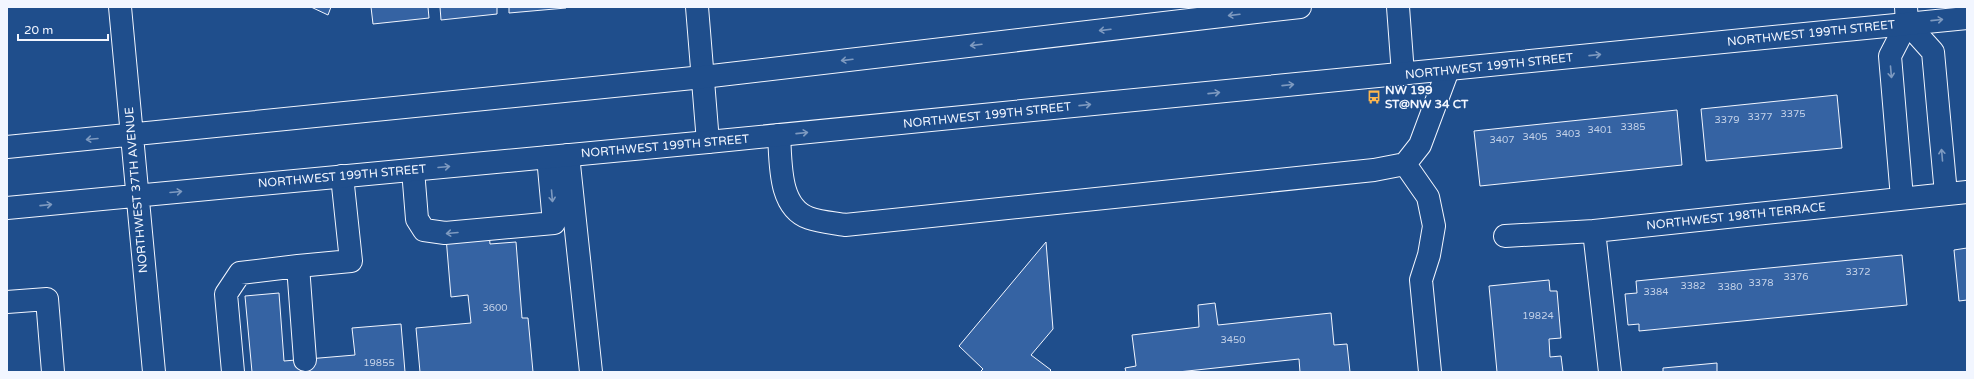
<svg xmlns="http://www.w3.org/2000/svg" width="1974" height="379" viewBox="0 0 1974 379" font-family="'Varela Round',sans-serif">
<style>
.building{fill:#3563a3;stroke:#f2f6ff}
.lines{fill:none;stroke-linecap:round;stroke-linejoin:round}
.minor-casing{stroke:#f2f6ff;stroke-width:24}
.major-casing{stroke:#f2f6ff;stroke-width:24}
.minor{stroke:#1f4e8c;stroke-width:22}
.major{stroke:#1f4e8c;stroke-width:22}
.oneway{stroke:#7e9ac0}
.labels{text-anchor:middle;stroke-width:3;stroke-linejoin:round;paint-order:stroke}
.number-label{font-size:10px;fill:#c3d1e8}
.street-label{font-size:12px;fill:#f2f6ff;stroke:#1f4e8c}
.poi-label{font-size:12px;font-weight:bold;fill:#f2f6ff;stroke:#1f4e8c;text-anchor:start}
</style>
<rect width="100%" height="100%" fill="#1f4e8c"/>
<path class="building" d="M311 7H331L328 15Z
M371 7H428L429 18 373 24Z
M440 7H497V14L441 20Z
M509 7H566V8L509 13Z
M1837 95 1842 148 1706 161 1701 109Z
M1677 110 1682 165 1480 186 1474 131Z
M489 233 490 244 516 242 522 318H528L533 372H420L416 328 471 323 468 295 451 297 446 237Z
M1046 242 1053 329 1031 355 1051 370 1049 372H980L983 369 959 346Z
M1967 248V300L1959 301 1954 250Z
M1902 255 1907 305 1639 331V324L1628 325 1625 294 1637 293 1636 281Z
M1549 280 1550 291H1557L1561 338 1549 339 1550 357 1561 356 1563 372H1497L1489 286Z
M279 293 284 361 355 355 352 328 401 324 405 372H252L245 296Z
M1215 303 1218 325 1331 313 1334 345 1347 344 1350 372H1300L1299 359 1178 372H1126L1125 368 1136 366 1132 335 1199 327 1198 305Z
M1717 363V372H1663V368Z"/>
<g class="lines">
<g class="minor-casing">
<path id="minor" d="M697 7 708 142
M1398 7 1403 74
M1907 23 1933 52 1946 194
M779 135C781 162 778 207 809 218 820 222 834 223 845 225L1374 170 1405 164 1420 145 1448 70
M568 155 591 372
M1405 164 1428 197 1434 226 1429 255 1421 280 1430 372
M413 170 417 219 424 230 445 233 554 223 548 157
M1902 198 1890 56 1907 23 1906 7
M1594 231 1610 372
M1505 236 1594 231 1967 192
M7 302 47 299 53 372
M305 360 298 266 351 261 342 176
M233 372 226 294 240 273 298 266"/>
</g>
<g class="major-casing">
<path id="major" d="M120 7 154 372
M7 147 703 77 1300 7
M7 208 708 142 1967 18"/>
</g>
<use href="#minor" class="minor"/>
<use href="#major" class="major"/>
</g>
<defs><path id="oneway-shaft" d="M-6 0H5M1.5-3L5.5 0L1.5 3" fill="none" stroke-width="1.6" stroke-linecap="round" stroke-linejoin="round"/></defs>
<g class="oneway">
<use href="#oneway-shaft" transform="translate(1234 15) rotate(173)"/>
<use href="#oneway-shaft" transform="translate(1937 20) rotate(-6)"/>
<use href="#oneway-shaft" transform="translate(1105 30) rotate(173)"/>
<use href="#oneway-shaft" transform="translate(976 45) rotate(173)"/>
<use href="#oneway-shaft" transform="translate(1595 55) rotate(-6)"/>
<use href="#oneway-shaft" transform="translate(847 60) rotate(173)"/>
<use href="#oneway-shaft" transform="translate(1891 72) rotate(85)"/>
<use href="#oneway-shaft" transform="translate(1288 85) rotate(-6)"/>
<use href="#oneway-shaft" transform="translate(1214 93) rotate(-6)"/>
<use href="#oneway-shaft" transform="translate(1085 105) rotate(-6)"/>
<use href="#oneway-shaft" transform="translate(802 133) rotate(-6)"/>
<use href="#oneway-shaft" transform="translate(92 139) rotate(175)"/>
<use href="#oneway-shaft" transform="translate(1942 155) rotate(-95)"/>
<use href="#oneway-shaft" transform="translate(444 167) rotate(-5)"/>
<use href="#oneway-shaft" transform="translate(176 192) rotate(-5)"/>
<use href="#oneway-shaft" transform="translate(552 196) rotate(85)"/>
<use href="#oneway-shaft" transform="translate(46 205) rotate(-6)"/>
<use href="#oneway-shaft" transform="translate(452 233) rotate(175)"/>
</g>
<defs>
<g id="bus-bare" transform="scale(1.08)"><path d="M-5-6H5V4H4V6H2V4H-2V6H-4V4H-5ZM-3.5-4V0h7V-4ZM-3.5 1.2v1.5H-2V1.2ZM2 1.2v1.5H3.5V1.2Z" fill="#ffb74d" stroke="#1f4e8c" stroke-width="2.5" paint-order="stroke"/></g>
</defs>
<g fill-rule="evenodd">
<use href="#bus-bare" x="1374" y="97"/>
</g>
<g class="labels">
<g class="number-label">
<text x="1793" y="117">3375</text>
<text x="1760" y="120">3377</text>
<text x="1727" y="123">3379</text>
<text x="1633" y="130">3385</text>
<text x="1600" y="133">3401</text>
<text x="1568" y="137">3403</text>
<text x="1535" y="140">3405</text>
<text x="1502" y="143">3407</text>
<text x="1858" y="275">3372</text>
<text x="1796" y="280">3376</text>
<text x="1761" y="286">3378</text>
<text x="1693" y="289">3382</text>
<text x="1730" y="290">3380</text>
<text x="1656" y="295">3384</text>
<text x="495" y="311">3600</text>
<text x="1538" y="319">19824</text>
<text x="1233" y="343">3450</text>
<text x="379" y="366">19855</text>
</g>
<g class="street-label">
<text transform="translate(1811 33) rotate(-6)" y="4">NORTHWEST 199TH STREET</text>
<text transform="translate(1489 66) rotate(-6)" y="4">NORTHWEST 199TH STREET</text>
<text transform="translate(987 115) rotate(-6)" y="4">NORTHWEST 199TH STREET</text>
<text transform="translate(665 146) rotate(-5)" y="4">NORTHWEST 199TH STREET</text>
<text transform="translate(342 176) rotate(-5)" y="4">NORTHWEST 199TH STREET</text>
<text transform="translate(136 190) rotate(-95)" y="4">NORTHWEST 37TH AVENUE</text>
<text transform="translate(1736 216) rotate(-6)" y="4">NORTHWEST 198TH TERRACE</text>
</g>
<g class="poi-label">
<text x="1385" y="94">NW 199<tspan x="1385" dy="14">ST@NW 34 CT</tspan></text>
</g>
</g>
<rect width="1974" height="379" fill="none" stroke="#f2f6ff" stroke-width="16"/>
<path d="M18 34v6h90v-6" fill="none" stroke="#f2f6ff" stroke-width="2"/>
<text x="24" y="34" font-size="12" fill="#f2f6ff" stroke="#1f4e8c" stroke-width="3" paint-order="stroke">20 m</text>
</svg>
